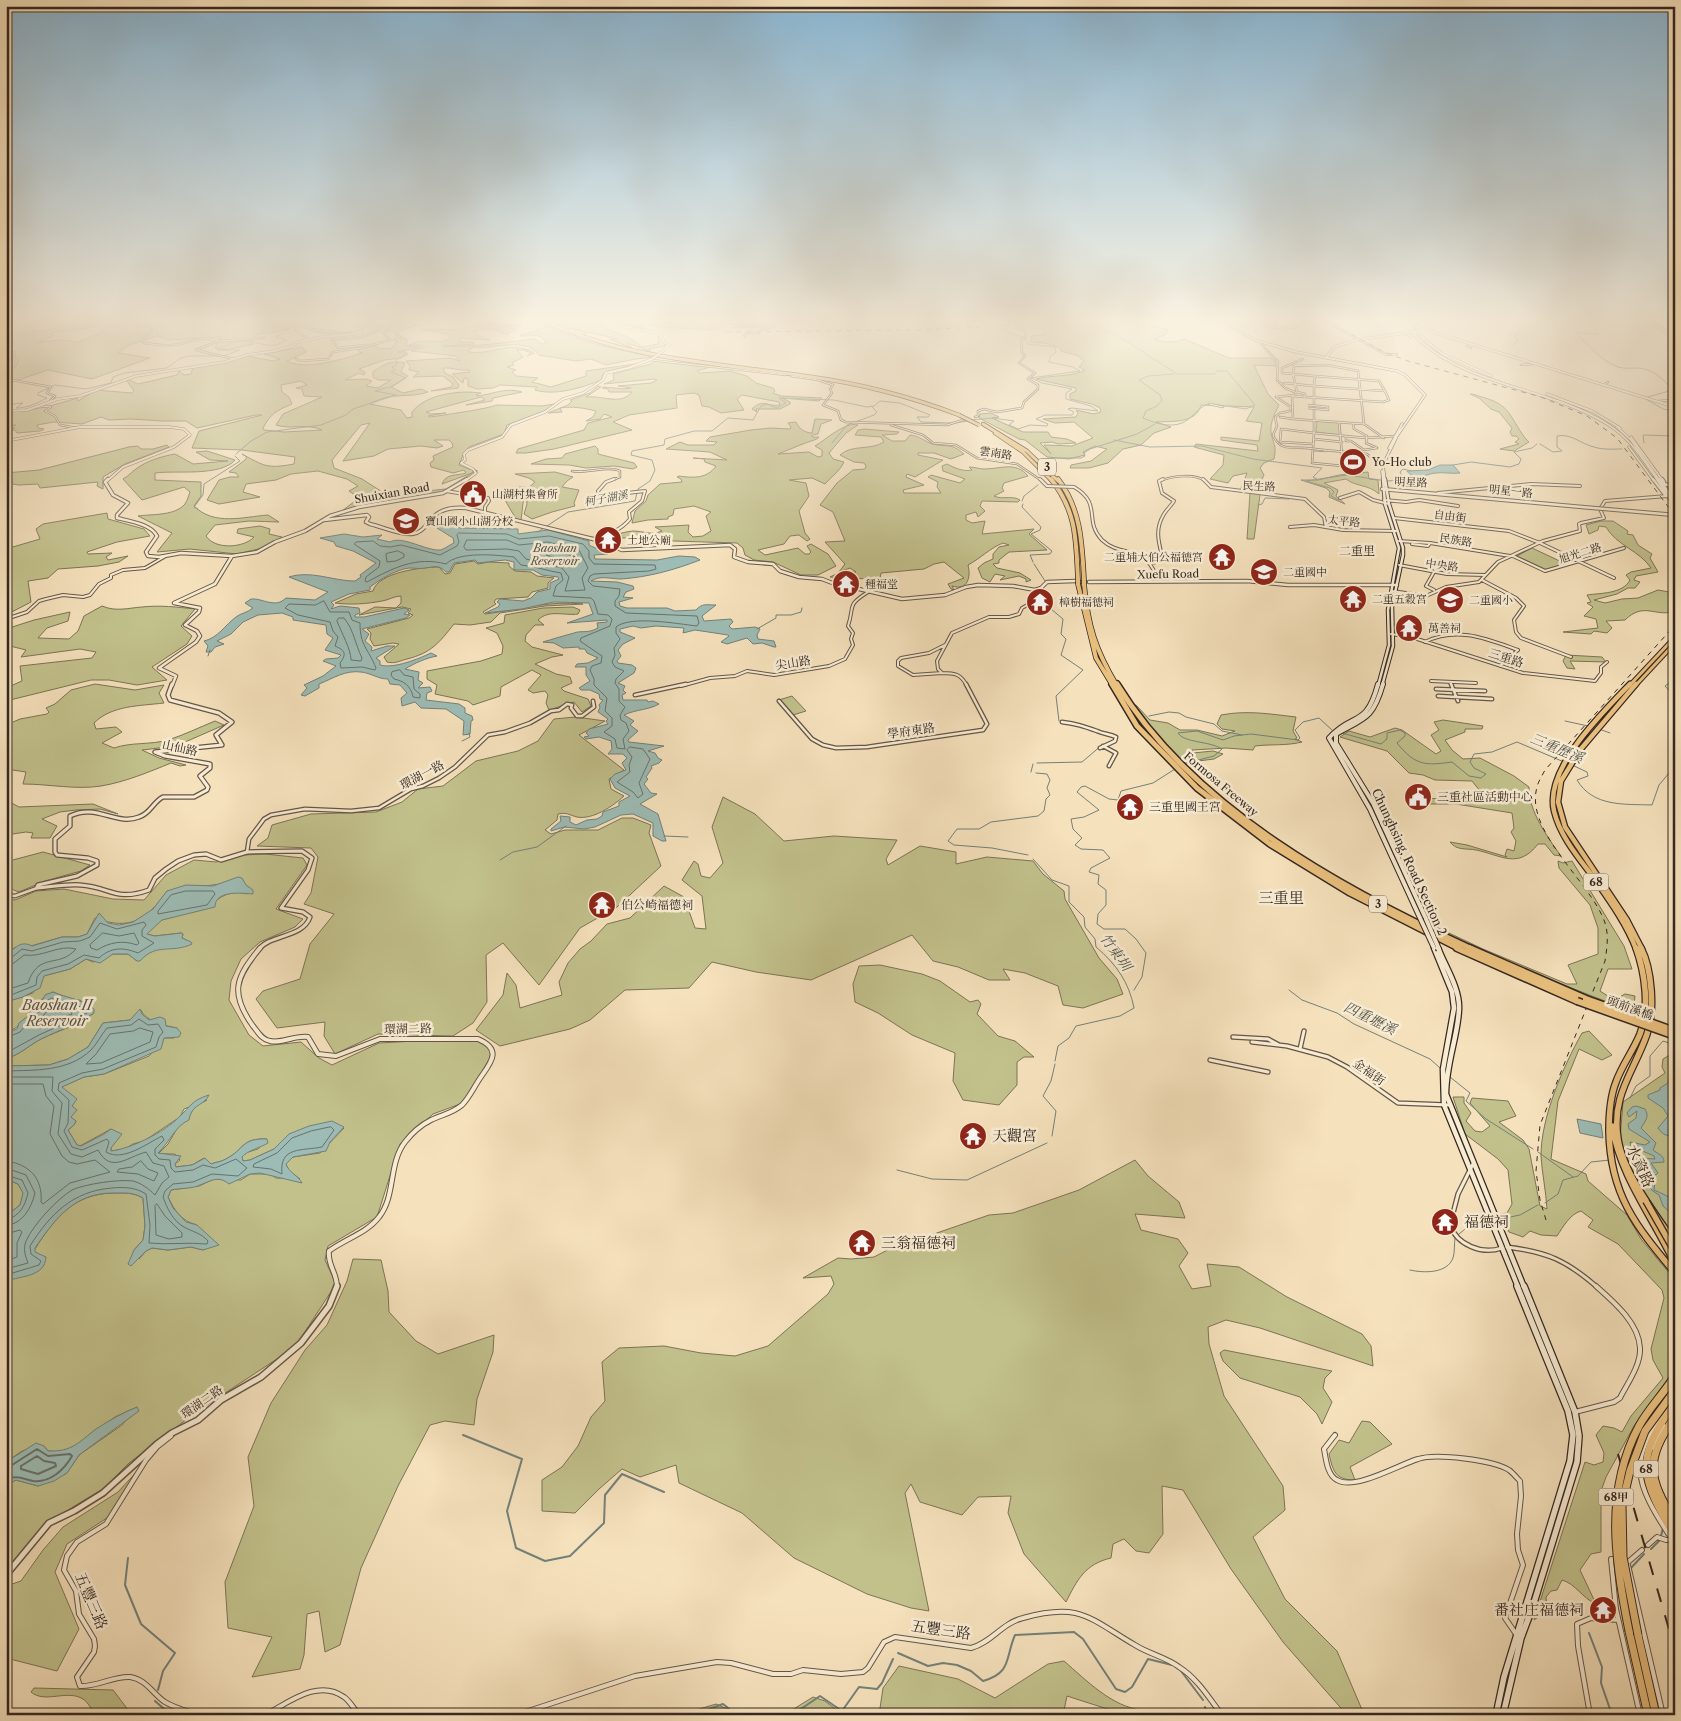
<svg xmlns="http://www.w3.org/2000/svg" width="1681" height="1721" viewBox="0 0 1681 1721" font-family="'Libre Caslon Text','Noto Serif TC',serif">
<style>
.green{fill:#c2c18c;stroke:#7c7457;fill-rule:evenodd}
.water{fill:#9dbcb5;stroke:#73817a}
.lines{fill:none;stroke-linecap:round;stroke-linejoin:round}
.shore-far1{stroke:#69726c;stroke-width:1}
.shore{stroke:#69726c;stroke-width:2}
.stream-far1{stroke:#73817a;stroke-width:1}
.stream{stroke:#73817a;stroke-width:2}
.minor-far4-casing{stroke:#655648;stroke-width:2.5}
.minor-far3-casing{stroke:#655648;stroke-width:4}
.minor-far2-casing{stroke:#655648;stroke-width:5}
.minor-far1-casing{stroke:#655648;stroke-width:5.5}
.minor-casing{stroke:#655648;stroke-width:6}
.tertiary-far4-casing{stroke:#655648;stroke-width:3}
.tertiary-far3-casing{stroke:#655648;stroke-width:4.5}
.tertiary-far2-casing{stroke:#655648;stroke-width:5.5}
.tertiary-far1-casing{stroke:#655648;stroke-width:6}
.tertiary-casing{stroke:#655648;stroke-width:8}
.secondary-far4-casing{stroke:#352822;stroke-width:3}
.secondary-far3-casing{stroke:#352822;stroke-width:4.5}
.secondary-far2-casing{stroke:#352822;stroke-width:6}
.secondary-far1-casing{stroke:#352822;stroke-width:7}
.secondary-casing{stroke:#352822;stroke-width:8}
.trunk-far4-casing{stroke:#352822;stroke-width:4}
.trunk-far3-casing{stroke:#352822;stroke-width:5}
.trunk-far2-casing{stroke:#352822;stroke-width:7}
.trunk-far1-casing{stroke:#352822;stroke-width:8}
.trunk-casing{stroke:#352822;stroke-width:9}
.motorway-far3-casing{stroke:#352822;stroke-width:4.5}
.motorway-far2-casing{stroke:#352822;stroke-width:5.5}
.motorway-far1-casing{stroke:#352822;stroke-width:8}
.motorway-casing{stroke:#352822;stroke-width:9}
.minor-far4{stroke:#f8ecd3;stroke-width:1}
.minor-far3{stroke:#f8ecd3;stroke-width:2}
.minor-far2{stroke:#f8ecd3;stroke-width:2.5}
.minor-far1{stroke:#f8ecd3;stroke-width:3}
.minor{stroke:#f8ecd3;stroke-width:4}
.tertiary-far4{stroke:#f8ecd3;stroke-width:2}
.tertiary-far3{stroke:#f8ecd3;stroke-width:2.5}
.tertiary-far2{stroke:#f8ecd3;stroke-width:3}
.tertiary-far1{stroke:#f8ecd3;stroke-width:4}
.tertiary{stroke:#f8ecd3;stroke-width:5}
.secondary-far4{stroke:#f8ecd3;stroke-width:2}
.secondary-far3{stroke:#f8ecd3;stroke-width:2.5}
.secondary-far2{stroke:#f8ecd3;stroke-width:4}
.secondary-far1{stroke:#f8ecd3;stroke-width:4.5}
.secondary{stroke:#f8ecd3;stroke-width:5.5}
.trunk-far4{stroke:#eac07e;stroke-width:2.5}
.trunk-far3{stroke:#eac07e;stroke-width:3}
.trunk-far2{stroke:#eac07e;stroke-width:4.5}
.trunk-far1{stroke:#eac07e;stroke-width:5.5}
.trunk{stroke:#eac07e;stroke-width:7}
.motorway-far3{stroke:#eac07e;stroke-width:3}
.motorway-far2{stroke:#eac07e;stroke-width:4}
.motorway-far1{stroke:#eac07e;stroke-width:5}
.motorway{stroke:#eac07e;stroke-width:6}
.rail-far1{stroke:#352822;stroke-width:1;stroke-dasharray:5 5;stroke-linecap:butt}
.rail{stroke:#352822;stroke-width:2;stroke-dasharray:14 14;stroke-linecap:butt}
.pedestrian-bridge-casing{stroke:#655648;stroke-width:2.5;stroke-linecap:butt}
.minor-bridge-far1-casing{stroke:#655648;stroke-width:2.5;stroke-linecap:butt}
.minor-bridge-casing{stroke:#655648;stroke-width:4;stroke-linecap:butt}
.tertiary-bridge-far1-casing{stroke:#655648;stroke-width:3;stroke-linecap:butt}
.tertiary-bridge-casing{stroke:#655648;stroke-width:4.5;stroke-linecap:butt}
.secondary-bridge-far1-casing{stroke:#352822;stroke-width:6;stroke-linecap:butt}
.secondary-bridge-casing{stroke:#352822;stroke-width:7;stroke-linecap:butt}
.trunk-bridge-far1-casing{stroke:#352822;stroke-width:8;stroke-linecap:butt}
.trunk-bridge-casing{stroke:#352822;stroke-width:9;stroke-linecap:butt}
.motorway-bridge-far2-casing{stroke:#352822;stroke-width:4.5;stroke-linecap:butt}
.motorway-bridge-far1-casing{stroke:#352822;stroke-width:5.5;stroke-linecap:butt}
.motorway-bridge-casing{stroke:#352822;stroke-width:9;stroke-linecap:butt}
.pedestrian-bridge{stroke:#f8ecd3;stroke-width:1}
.minor-bridge-far1{stroke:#f8ecd3;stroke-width:1}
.minor-bridge{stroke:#f8ecd3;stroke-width:2}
.tertiary-bridge-far1{stroke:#f8ecd3;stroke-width:2}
.tertiary-bridge{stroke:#f8ecd3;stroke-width:2.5}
.secondary-bridge-far1{stroke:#f8ecd3;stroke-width:4}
.secondary-bridge{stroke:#f8ecd3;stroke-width:4.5}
.trunk-bridge-far1{stroke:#eac07e;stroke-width:5.5}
.trunk-bridge{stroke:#eac07e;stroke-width:7}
.motorway-bridge-far2{stroke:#eac07e;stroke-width:3}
.motorway-bridge-far1{stroke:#eac07e;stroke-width:4}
.motorway-bridge{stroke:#eac07e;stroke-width:6}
.labels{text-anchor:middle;stroke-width:5;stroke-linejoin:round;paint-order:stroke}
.far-street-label{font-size:11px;fill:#352822;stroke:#f8ecd3}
.far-poi-label{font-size:11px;fill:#352822;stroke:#f8ecd3;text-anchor:start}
.shield{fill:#f8ecd3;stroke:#706357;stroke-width:1}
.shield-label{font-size:11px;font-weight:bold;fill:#352822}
.far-water-label{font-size:11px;font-style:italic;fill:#54544e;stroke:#f8ecd3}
.far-quarter-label{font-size:12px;fill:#352822;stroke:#f8ecd3}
.street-label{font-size:12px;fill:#352822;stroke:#f8ecd3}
.poi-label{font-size:12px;fill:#352822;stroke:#f8ecd3;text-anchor:start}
.water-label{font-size:14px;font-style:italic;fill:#54544e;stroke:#f8ecd3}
.quarter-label{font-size:15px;fill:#352822;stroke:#f8ecd3}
.near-poi-label{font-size:15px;fill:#352822;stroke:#f8ecd3;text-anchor:start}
.near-street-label{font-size:15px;fill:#352822;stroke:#f8ecd3}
</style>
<rect width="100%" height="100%" fill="#f5e1bc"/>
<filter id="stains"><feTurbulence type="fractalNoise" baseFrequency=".004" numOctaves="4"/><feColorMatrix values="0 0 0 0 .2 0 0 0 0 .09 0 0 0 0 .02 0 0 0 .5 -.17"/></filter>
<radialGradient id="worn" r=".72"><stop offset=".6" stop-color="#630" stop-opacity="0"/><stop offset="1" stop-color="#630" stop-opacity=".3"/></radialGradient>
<path class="green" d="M6 320H47L28 326C41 338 60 326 74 320H321L310 328 352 333H322L298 326 276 332 257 334 251 343 254 344 227 350 215 348 220 337 170 340 157 336 129 345 118 353 150 358 92 379 48 370 6 384V328L11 324ZM107 320 113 321 99 334 77 342 63 340 38 342 54 336 51 333 89 328Z
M551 320H584L578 323 581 326 593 324 591 322 600 320 608 322H597C608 333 631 334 642 347L658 344V336L661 337 665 346 649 349 651 351H649L628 343 632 348 609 339H617L614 338 576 330Z
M608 320H623L629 324 626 320H755L750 325 760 323 761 320H795L792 323 779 322 766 327 731 328 749 325 737 326 733 324 749 323 735 322 712 330 663 327 667 322 660 327 645 324 640 325 645 329Z
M1033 320H1113L1115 322 1129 320 1168 330 1166 334 1155 339C1165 343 1174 343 1184 339L1229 358H1271L1275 361 1276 366 1254 365 1268 394 1279 405C1275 413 1270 422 1271 432 1273 445 1277 444 1274 459L1264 463 1260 468 1264 475 1259 485 1260 495 1254 539H1247L1250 493 1240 491 1247 473 1233 476 1228 483 1210 479 1223 465 1224 455 1194 447 1196 444 1258 451 1257 445 1221 440V437L1259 441 1262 423 1246 421 1254 407 1201 405C1196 424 1172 421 1156 422L1171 427 1154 433 1141 445 1123 449 1108 463 1089 468H1070L1071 465 1091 461 1107 449 1095 446 1083 452 1085 455 1069 459 1047 457 1025 440 1019 439 979 418 980 414 991 413 999 417 992 418 1023 432H1048L1051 437 1067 439 1076 443 1058 444 1052 442 1040 443 1051 454 1044 445 1072 446 1093 438 1074 422 1055 423 1043 419 1076 417 1078 413 1076 410 1094 414 1101 412 1100 408 1092 404 1070 399V394L1076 391V388L1036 379C1050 375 1074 377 1085 370L1079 367 1084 361 1078 356 1061 351V348L1045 343 1031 342V336L1044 335 1045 330 1019 327Z
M401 321 419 325 401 330 398 335 408 340 404 344 405 346H420L403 351 408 354 401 358 384 360 359 369 365 372 364 375 359 373 345 380 366 379 372 381 366 386 378 388 391 380H378L373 377V372C384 364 391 360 405 363L401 372 408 376 391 387 403 393 421 389 428 392C407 399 392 391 370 404L401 410 407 418 412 417V412C426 394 459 390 481 393L476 395 478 396C493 394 506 387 522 392L493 398 492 401 466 405 485 400 481 397 426 412 431 414 446 413 428 416 430 417C438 416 493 408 496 405L541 406 555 404 544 411 507 425 504 434 469 447 463 455 459 465 469 469 474 470 472 473 442 484C446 473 457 476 466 473L464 470 453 473 431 467 430 463 434 460 433 456 453 447 452 443 449 440H434L443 446 437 448 421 446 388 449 374 456 343 461 370 423 361 425 332 460 334 468 362 479 387 495 446 489 477 470V473L444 492 368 503 342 511 359 498 349 491 358 486 347 479 318 471 291 474 276 480 246 484 243 492 260 497 219 504 207 500 219 480 230 477H239L236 473 229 472 245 460 247 457 242 454C264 466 267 469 294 464L295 457 242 450 192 448 199 431 262 415H256L197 428 186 421H163L131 419 109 420 101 417 82 424 54 422 37 425 38 428 44 429 40 431 17 433 15 430 6 433V431L15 428 6 427 16 425 6 426V412C29 412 55 405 77 398L78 401 96 390 132 393 134 391 127 381 129 380 138 384 177 375 179 371 184 375 191 374 193 367 222 363 246 356 273 361 280 359 264 354 302 347 306 352 287 361C305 371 343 359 362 353L359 352V349L375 345 378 349 392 348 397 341 393 340 397 337 394 331 385 332 384 331 389 329 374 326H390L391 325 389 324ZM301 381 307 385 296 388 302 389 304 396 322 397 283 414 276 425C291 430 307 423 322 430L284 432 264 430 263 428C271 413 276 411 292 404L289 397 282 392 281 385Z
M480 324 514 326V330L507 335 491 328 473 331 482 338 490 340 460 338V342H473L475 344 442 346C473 348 504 342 535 339L542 344H546C542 332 532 336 521 336L520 335 533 332 547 325C579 343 617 349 653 357L636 359 606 365 591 359 576 361 539 355C526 336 492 350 474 347L468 350 469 352C496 355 504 341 531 351L534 353 527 356 531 353 524 350H517L523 357 512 363 514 365 507 367 516 370 512 372 516 376 538 378 532 382 551 387 586 376V371L642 363 608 371 603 374 601 380C582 388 555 396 535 390L537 387 500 385 493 388 477 389 468 386V379L464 378 463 383 452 374 470 372 469 370C459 371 451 367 443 368L445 373 453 377 459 385 458 388 431 391 451 387 453 384 443 376 413 377 419 372 409 370 410 366 406 361 451 358 460 361 456 356 411 351 425 347 423 345H409C425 336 438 346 451 338L447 334 421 329 459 330Z
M654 361 710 367 697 371 700 373 730 371 747 376 756 383 773 388 775 391 773 393 781 396 822 398 819 401 782 398 790 402V404L780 409H756L757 412 752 409C763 398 767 407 780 405L779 402 742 395 737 399 744 410 721 413 709 407 702 406 699 395 694 393 676 395 677 408 629 415 613 422 632 430 554 449 526 453H516L518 449 584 430 588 423 612 417 604 414 600 419 586 421 593 417 596 411C584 408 572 406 560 408L562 412 548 413 568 405 572 401 570 400 590 393 598 386 601 387 586 397C602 395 621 406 632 392H609L608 389 602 388 603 387 624 389 631 388 618 386 651 383 657 380 654 379 604 384 614 380 613 374 651 364Z
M1470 394C1476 394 1477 396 1482 397 1511 405 1509 416 1525 438L1529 442 1514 451 1500 449 1519 444 1515 442 1519 439 1516 436H1512L1510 432 1512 428 1499 412 1491 409 1479 398Z
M815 419 832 420 821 424 818 434 812 435V437H819L817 439C804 443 791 449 778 454L809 452 818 457 822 456V450L815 446C825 440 846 421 858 425L846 433 829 453 833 459 844 462C839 472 832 476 825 484L812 478 789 480 806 483 809 496 799 511 805 533 810 539 807 541 799 535 790 536 784 544 758 550 765 555 798 548 805 554H809L811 552 807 546 811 544 828 554 836 566 818 575H801L773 562 754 560 745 555 743 548 737 543 642 540 635 543C628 535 620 538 611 541L605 538C614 535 623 532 633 531 644 531 651 536 662 531L655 527 689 525 688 532 693 537 703 536 711 531 706 516 711 512 694 506 674 509 673 515 668 517V519L648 520 632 523 635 511 646 501 648 495 660 484 682 482 681 479 677 477 679 476C693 478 707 479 716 466L705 462 704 459 693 458 727 460 710 452 666 449 680 442 688 445H714L717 442 706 441 710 437 751 430 771 428 790 429 791 427 788 423 796 422C798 428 805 433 812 433Z
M1317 421 1340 423 1341 435 1316 432Z
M864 429 899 432 897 434 882 435 892 441H905L910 435C920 436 925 442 933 444 948 448 950 442 964 454L951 459 934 453H918V455L943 460 915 477 907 474 906 477 924 485 903 490 904 493H941L937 487 938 482 928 477 931 475 960 483 965 479 943 471 942 466 947 464C955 468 963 472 972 470L969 467C975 467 979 469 984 469 1001 469 1016 461 1028 476L1004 483 1002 488 1004 491 994 496C1002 500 1012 495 1020 500L1018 502 982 501 980 506 985 511 978 517 976 512 966 515V520L972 523 985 521 982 534 1034 529 1029 534 1047 550 1009 552 999 560V563L993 564 997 568 1020 573 1031 580 1026 582V579L1019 576 1000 580 1005 576 995 574 990 582 982 578 978 568 984 563 993 559V554L999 547 1009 545 1003 543C990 548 981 558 968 565 971 577 968 591 952 586L954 590 951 589 948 584 964 578 944 562 934 564 924 569 881 573 878 589 874 590 875 587 868 579 830 577 839 573 856 572 850 568 839 572 845 564 825 542 845 541 833 512 820 505 837 483 853 470 865 469 866 466 864 463 854 462 840 455C852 444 869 451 884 442L881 437 855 435 858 430Z
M167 445 169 447 125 464 103 477V489L97 486 98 482 40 488 38 484 19 485 6 483V473L39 470 129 447 138 446 141 449H153Z
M595 446 598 449V454L634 463 637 467 633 469 614 466 586 468 569 465 531 464 546 459 562 458 565 454Z
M207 451 235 460C220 477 176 470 155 473V480L201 482V496L194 506C214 526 243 517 268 515L279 522 249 521 215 525 206 536C215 550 244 548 254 537L237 533 238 529 260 526 270 529 269 534 282 537 267 547 237 554 190 549 157 552 172 533 138 516C152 514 175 516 185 504 187 501 189 495 190 492L184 487 142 500 123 479C129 476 131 472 136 469 146 461 163 456 175 454L193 464 228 461 210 460 196 452Z
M555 472 573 477 567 481 562 487 579 490 574 503 575 506 552 512 532 519 524 514 527 504 526 490 535 482 529 478 515 474Z
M1368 472 1369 479 1378 480 1379 494C1368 484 1356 487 1346 479L1324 483 1338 490 1336 496 1345 504 1329 497 1330 492 1326 488 1301 480H1318L1339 475Z
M519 487H525L521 520 516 519 505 500Z
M107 513 108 519 144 529 150 536 117 542 87 552 88 554 112 553 106 557 108 560 128 556 119 562 98 566 58 569 48 578 28 581 31 602 6 615V549L40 539 36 529 43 524Z
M1601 521H1613L1628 531 1627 534 1633 535 1638 545 1652 554 1650 558 1658 572 1636 576 1634 580 1640 582 1635 588H1628L1617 594 1594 600 1605 603 1622 599 1638 598 1658 590 1675 593V611C1656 618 1644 601 1625 620L1606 621 1612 628 1607 633 1594 631 1591 634 1563 632 1598 628 1596 619 1584 616 1593 607 1587 603 1591 602 1587 595C1600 593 1623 594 1630 580L1626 575 1631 572 1651 568C1640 551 1616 545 1606 527L1599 526 1598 530 1589 534 1586 525Z
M1532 548 1566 564 1547 570 1517 556Z
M474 561 478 564 489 562 509 563V566L515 571 531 572 537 576 554 578 548 583V588L532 592 528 597 496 599 494 602 496 604 483 612 485 614C517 610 550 600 583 604L545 606 500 613 491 622 470 625 454 624C439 643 431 653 407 659 399 661 395 664 387 662L384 657 399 644 393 643 374 646 370 639 371 633 367 629 409 618 413 615 408 613 411 609 402 607 359 615 375 607 396 608 401 603V596C394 596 389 600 382 601 366 604 351 605 335 603L356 594 373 591C378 572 423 567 439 567L445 574 450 573 455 564Z
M102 606C116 612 128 608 142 607 160 605 177 607 195 609L181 626 192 636 187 644 152 667 167 680 137 685 109 680H91L6 701V688L22 681 20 666 92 658 96 652 80 649 21 657 26 650 6 645V629L34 620 70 612 68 621 47 628 38 638 69 639 78 631 84 616Z
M573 607 580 610 578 614C565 616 549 609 538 620L544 625H535L526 635 525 641 532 647 563 655 552 657 535 664 556 674 570 677 572 683 561 688 564 691 588 699 591 706 582 712 574 702 549 710 546 703 548 695 545 691 533 693 528 690 541 675 532 670 501 687 500 696 473 705 468 701 435 694 437 685 427 679V671L481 661 502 654 503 646 497 633 486 628 504 623 505 615 543 608Z
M1566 655 1602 657 1606 662 1570 661 1575 669 1567 668 1563 661Z
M95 684 135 690 164 685 159 693 164 703C140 706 112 705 94 723L96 729 116 727 122 732 102 743 114 748C131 742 150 745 168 740 184 735 200 727 215 721L224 725 176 746 142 750 159 758 186 765 180 766 171 763C149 772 125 782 101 786 76 790 49 784 23 784L26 772 6 769V737L9 736 6 725 20 719 47 714 49 712 46 708 55 704 71 690Z
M792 696 806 711 793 715 779 700Z
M1133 705H1136L1150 720 1168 723 1180 730H1197L1222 736 1235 731 1222 729 1217 724 1221 715C1247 710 1270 714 1296 717L1293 731 1297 738 1295 739 1302 742C1286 746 1271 744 1255 746L1253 750 1226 748 1192 750 1193 753 1213 751 1223 754 1214 759 1182 763 1153 731Z
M576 717 605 721 579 735 624 770 609 779 611 789 624 796C613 806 593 820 577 817 569 815 567 812 558 814L557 820 545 830 551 834 565 830H598L622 818H633L651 825 649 833 661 866 617 907 580 928 539 985 503 943 486 955 487 1002 473 1023 453 1036 378 1034 335 1054 324 1036 325 1022 277 1028 256 999 263 991 300 979 310 944 334 914 304 904 311 893 318 857 311 848 257 846 268 838 272 825 311 814 376 812 402 802 418 789 443 786 476 761 518 751 538 741 554 719Z
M1443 720 1483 726 1482 729H1465V732L1445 740 1452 750 1463 759 1480 758 1514 776 1529 787C1528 810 1548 838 1561 856L1554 855 1545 844H1538C1518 870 1501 855 1476 850 1466 848 1457 851 1450 842L1467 845 1507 857 1505 855 1507 849 1514 851 1516 841 1511 832 1514 828 1512 813 1456 804H1426L1424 798 1489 802 1472 781 1435 780 1423 775 1409 773 1387 751 1340 737 1349 731 1370 737 1395 728 1402 730 1436 754 1441 751 1431 735 1439 730 1434 722Z
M723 797 755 814 784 841 834 836 897 840 886 859 888 865 920 846 956 852V864L987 857 1033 861 1043 874 1064 891 1065 899 1099 958 1117 979 1123 994 1083 1008 1063 1005 1058 986 1025 973 1003 969 1010 980H989L958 967 933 961 912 935 811 980 756 972 712 962 689 988 625 990 590 1020 570 1029 500 1046 476 1030 503 995 507 973 516 985 520 1008 562 995 559 982 568 963 580 949 591 941 607 924 630 918 664 886 684 897 695 928 706 929 702 896 682 880 694 861 698 864 701 876 710 878 723 863 712 827Z
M6 800 19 807 93 804 118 814 100 809 76 810 60 812 42 819 57 826 50 838H31L33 833 26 832 6 835Z
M43 852 90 865 81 871 45 881 19 892 6 887V860L9 861Z
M265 854 303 858 307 865 276 909 303 919 295 927 260 942 241 959 231 981 229 1000 249 1035 263 1046 301 1042 319 1058 332 1065 379 1043 472 1038 492 1049V1062L468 1101 433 1114 400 1144 377 1217 328 1246 325 1260 336 1284 295 1347 195 1413 129 1463 103 1489 48 1522 6 1573V1485L16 1480 38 1486 67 1473 79 1455 122 1425 137 1407 115 1417 76 1446 61 1452 48 1451 44 1446 22 1451 6 1462V1281L17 1277C43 1240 59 1194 113 1193 125 1193 132 1192 143 1198L145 1226 143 1240 134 1250 139 1259 146 1251 152 1248 168 1250 191 1247 203 1250 197 1225C181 1221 175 1211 168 1197L171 1190 199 1186 214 1179 241 1180 250 1174H270L276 1178 300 1179 288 1170 286 1164 293 1157 320 1153 344 1128 289 1134 274 1149 250 1160 243 1161 242 1157 245 1153 258 1149 267 1139C241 1138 245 1149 226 1159 221 1162 216 1162 211 1164L204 1158 192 1165 176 1167 175 1164 180 1160 175 1154H158L168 1144 179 1125 190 1115 194 1107 207 1100 184 1109 180 1117 144 1141 133 1144 125 1149 111 1151V1129L80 1146 77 1145 68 1130 74 1125 76 1121 71 1118 72 1106 61 1087 84 1077 104 1074 149 1056 164 1038H174L177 1028C166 1026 145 1021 141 1010L130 1020 103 1023 88 1047 68 1059 49 1065 6 1066V1058C19 1056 29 1045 41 1039 59 1030 78 1026 94 1013L80 1000H72L53 992 41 1000C39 1010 16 1029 7 1033L6 1002 33 993 43 976 70 969 86 959 93 962 113 954H128L137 961 153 950 188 941 182 938 183 934 181 933 155 936 146 934 147 931 162 920 215 902C222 894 237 890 247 894L243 881 167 891C147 920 130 931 95 918L87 934 78 937H62L31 946 14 948 6 955V926L8 925 6 899 15 900 36 891 64 889 113 899 144 900 166 875 194 860 216 862 244 855Z
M1558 861 1563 863 1572 861 1624 946 1632 969H1608L1600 991 1614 1000 1625 994 1635 996 1633 1012 1505 962 1433 930 1432 925 1483 949 1567 984H1577L1568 965 1598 954V928L1590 905 1559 868Z
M880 965 922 974 940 981 970 1002 978 1000 981 1004 977 1014 998 1036 1015 1041 1034 1057H1024L1017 1062V1085L999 1105 963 1100 953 1081 955 1053 912 1035 878 1013 855 1002 853 984 859 966Z
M1589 1031 1612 1055 1602 1060 1579 1049 1558 1101 1551 1159 1586 1174 1588 1181 1627 1215 1641 1239 1675 1280V1358L1671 1374 1634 1426 1606 1477 1601 1491V1552L1591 1554 1580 1570 1596 1604C1582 1598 1576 1584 1562 1580L1557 1590 1551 1591 1546 1597 1547 1606 1541 1615 1534 1620 1585 1462 1594 1465 1603 1462 1604 1453 1596 1435 1603 1426 1614 1428 1622 1432 1631 1416 1663 1378 1653 1360 1651 1349 1664 1298 1662 1290 1618 1244 1588 1227 1593 1220 1581 1211C1570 1214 1563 1227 1557 1236L1541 1235 1530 1231 1523 1237 1509 1232 1504 1221 1498 1220 1496 1215 1507 1213 1512 1204 1508 1170 1498 1159 1465 1134 1453 1097H1464V1103L1471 1113 1466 1121 1475 1131 1482 1132 1490 1126 1470 1103 1472 1098 1508 1101 1516 1116 1499 1122 1523 1140 1529 1149 1540 1206 1547 1209C1546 1191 1542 1173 1541 1156 1541 1117 1563 1067 1582 1033Z
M1675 1052V1229L1668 1227 1636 1180 1628 1161 1620 1140 1623 1102 1665 1073 1662 1067 1663 1059Z
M1135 1160 1148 1176 1179 1202 1185 1218 1135 1214 1141 1230 1178 1239 1188 1253 1179 1266 1192 1289 1211 1286 1207 1264 1239 1267 1287 1297 1362 1334 1371 1346 1373 1366 1260 1328 1226 1320 1208 1327 1209 1344 1224 1396 1283 1486 1285 1510 1253 1537 1285 1599 1337 1651 1363 1712 1360 1715H1347L1283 1642 1231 1569 1183 1490 1162 1486 1163 1534 1149 1553 1136 1551 1124 1539 1113 1544 1111 1558C1085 1564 1077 1580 1066 1602L1024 1554 1008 1513 1011 1496 978 1497 962 1515 920 1502 911 1484 905 1493 929 1611 911 1608 867 1594 794 1558 742 1513 679 1483 676 1465 640 1477 622 1469 599 1489 575 1513 542 1511V1480L562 1467 578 1446 591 1417 605 1401 602 1362 619 1348 664 1346 701 1353 735 1356 768 1346 828 1294 834 1284 831 1276 803 1278 838 1258 851 1259 874 1257 907 1240 931 1235 989 1215 1013 1213 1079 1190Z
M6 1179 18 1184 24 1193 20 1205 6 1216Z
M353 1259 381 1260 388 1291 389 1312 416 1341 438 1354 494 1335 493 1352 477 1399 474 1425 445 1421 430 1425 398 1486 361 1568 340 1645 325 1652 319 1611 307 1614 304 1655 300 1669 252 1677 272 1637 228 1628 225 1582 254 1506 248 1457 271 1403 305 1350 327 1325 347 1281Z
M1224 1350 1332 1371 1325 1378 1323 1388 1332 1402 1322 1424 1317 1414 1300 1397 1240 1378 1223 1361 1220 1353Z
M1362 1421 1370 1422 1392 1444 1350 1467 1355 1480C1335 1480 1333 1471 1329 1454L1339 1440 1349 1443Z
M142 1466 110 1516 67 1544 55 1572 79 1629 57 1671 6 1658V1586L21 1581 43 1550 63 1527 118 1492Z
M1064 1661C1086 1680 1112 1707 1142 1710L1126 1715 1067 1696 1063 1715H879L883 1688 899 1666 958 1679 995 1698 1048 1664Z
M34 1688 113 1690 132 1715H95C92 1710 88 1702 83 1699 67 1689 45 1704 31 1692Z
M813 1697 825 1701 843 1715H784Z
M716 1704 741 1715H679Z"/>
<path class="water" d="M1440 465H1453L1460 473C1452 474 1443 472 1436 473 1425 474 1415 482 1407 471L1428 470Z
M443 523 460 528 518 529V534L548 530 589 541V545C596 549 602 549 608 554L594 555 595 559 657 560 679 556 695 557 700 560C674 570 649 577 621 579 611 579 600 575 591 581L617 582 633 586 634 589 626 592 623 597 633 598 619 602 620 606 627 608H667L675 611 696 610C702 603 707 605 716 605L702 616 704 621 731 619 733 622 729 626 732 629 755 627 760 629 757 635 758 639 774 641 776 647H774L762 643 753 644 747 638 727 644 721 642 729 636 728 635 695 630 683 633 684 628 656 626 641 628 633 626 620 629V632L635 638 623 644 618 650 621 656 617 661 618 663 632 665 636 668 634 673 618 683 625 686 623 690 626 693 622 695 623 700H647L648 702 653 701 659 704C649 710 637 709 624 715L634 721 630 725 638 731 628 740 629 742 664 746 648 751 655 753 658 758 662 760 659 763 651 766 652 768 646 777 648 779 644 784 651 793 657 794 640 804 658 814 666 841H662L653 836V823L633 814 621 815 595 827 584 829 564 827 551 831V829L561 821 560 816 570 817V822L576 825 587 820 597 819 602 816 603 812 619 806V802L630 796 615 788 610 779 615 774 626 770 622 763 627 758 623 754H608L612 749 611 741 599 737 586 739 584 737 589 736 586 733 589 729 608 724 606 721 608 719 598 712 600 707 599 705 603 700 600 699 599 694 590 690H581L579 688 590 681 586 675V667H575L577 664 588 663 598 658 587 653 585 649H579V647L563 648 554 643 543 642C553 639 563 636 574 633 582 630 587 634 598 628L597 623 607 622V620L567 623 593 614 589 603 554 602 522 609 485 613 498 607 500 604 497 602 500 599 523 601 531 598 537 592 550 589V583L559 579 558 577 542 575 533 570H514V562L505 560 478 563 475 560 454 563 449 572H446C438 564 435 567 425 568 419 569 414 568 409 568 395 570 381 579 370 587V590L349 594 331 602 334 605 331 609 340 606 359 608 360 613 355 615V617H364L404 608 409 610 404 614 410 615 406 618 362 629 369 634 365 641 372 647 371 651 387 646H395L376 658 380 661V665C394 669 418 659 431 653L437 656C426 658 415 663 405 669L419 672 418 680 423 683 418 688 430 687 432 691 427 693 426 700 459 704 465 708V713L472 716 473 720 471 721 470 734 463 735 464 721 446 709 421 708 415 702 402 706 401 698 407 693 400 685 390 684 388 679C378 679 371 673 361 672 345 670 334 678 319 684V688L305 696 301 695 307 688 304 685 323 676 336 666 323 661 326 659 338 658 341 655 325 650 333 638 327 634 326 625 293 620V617L282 613 258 615 243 622 231 634 217 641 224 644 215 647 211 652H206L208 646 204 641C218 638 225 625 236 617 241 613 247 613 253 608L245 603 251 599C263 598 275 609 286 598L315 600 328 592 289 577C311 570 333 581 355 581L361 577 360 575 376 563 353 551 336 546 334 542 320 538 344 534 363 537 382 535 377 539 390 542C402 535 426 551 440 550 443 550 451 544 454 543L453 538 437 528Z
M238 877 242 878 246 885 253 890V894C241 893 215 890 215 907L162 920 147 934 155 936 181 933 183 934 182 938 191 942 192 944C171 954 157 942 140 961H137L128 954H113L100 963 86 959 70 969 44 976 40 988 23 997 6 1002V955C15 948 21 940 32 946L62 937H78L87 934 99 913 108 923 119 925 133 922 153 909 167 891 186 885 213 886Z
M53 992C67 998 82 999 94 1009V1013C77 1025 59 1030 41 1039 29 1045 19 1056 6 1058V1033L17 1029 19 1023 28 1016 30 1011 40 1005 45 995Z
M140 1009 142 1014 149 1020 160 1017 165 1019 166 1026 177 1028 181 1033 179 1037 164 1038 161 1049 104 1074 84 1077 62 1087 77 1099 72 1106 77 1110 71 1117 76 1121 74 1125 68 1130 77 1145 81 1146 104 1134 111 1129 122 1134 111 1148V1151C130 1149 165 1132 179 1117 191 1106 192 1100 209 1095 203 1107 192 1103 189 1120 175 1126 170 1142 158 1153L181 1156 175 1164 176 1167 192 1165 205 1158 211 1164C216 1162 221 1162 226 1159 245 1149 241 1138 267 1139L268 1143C260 1148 248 1150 242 1157L243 1161 250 1160 274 1149 289 1134 309 1126 332 1121 344 1127 330 1142 326 1151 293 1157 286 1164C289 1173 298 1175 302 1183L260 1173 250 1174 229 1184C218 1175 211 1181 200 1185 192 1189 180 1188 171 1190L168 1197 173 1208 186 1222 197 1225 219 1245 203 1250 191 1247 168 1250 152 1248 146 1251 131 1266 128 1264 134 1250 143 1240 145 1226 143 1198C133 1192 125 1193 113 1193 74 1193 56 1218 35 1248V1252L46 1257C45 1277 21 1276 6 1281V1216L20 1205 23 1193 18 1184 6 1179V1066L49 1065 68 1059 88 1047 103 1023 130 1020Z
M1670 1076 1675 1078V1086L1671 1090 1675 1091V1123L1669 1127 1675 1133V1136C1666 1136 1663 1135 1658 1128L1668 1116 1663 1108 1648 1098V1095L1660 1090V1088L1668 1083Z
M1636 1106 1645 1109C1650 1117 1645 1121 1641 1128L1656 1143 1653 1150C1658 1154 1664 1155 1664 1162L1651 1163 1658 1173 1653 1177 1655 1182 1654 1190C1670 1197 1675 1198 1675 1217L1663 1206 1659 1195C1650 1190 1646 1185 1643 1174L1647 1172 1638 1160 1640 1158 1655 1159 1654 1156 1631 1146 1630 1142 1645 1145 1650 1142 1629 1129 1628 1124 1636 1118 1637 1111 1629 1117 1627 1113 1632 1107Z
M1577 1119 1601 1124 1603 1138 1580 1133Z
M137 1407 139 1411 79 1455 67 1473 54 1481 38 1486 16 1480 6 1485V1462L36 1443 44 1446 48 1451C72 1452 79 1442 96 1429 110 1420 122 1413 137 1407Z"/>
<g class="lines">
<path class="shore-far1" d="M459 533 507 534 519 539 549 536 583 544 589 551V558L594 564 655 565 656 569 649 571 594 574 590 576 588 581 593 586 620 589 619 596 615 601V606L626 613 697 616 699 623 697 626C678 624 631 615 616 627V633L620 639 614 648 615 655 612 662 615 667 624 671 616 679 615 683 619 689V701L625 707 620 715 621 720 626 723 629 731 623 739 625 749 617 748 615 739 604 732 612 726V718L605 711 607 698 594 685V679L590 670 592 666 601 663 602 656 580 641 581 638 610 626 612 619 608 615 598 614 594 601 591 598 553 596 556 586 563 580 561 573C547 571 535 566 521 565L514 557C497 555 459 551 446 564 416 556 393 568 367 582L365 581 366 577 379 567 380 561 354 544 356 542 373 541 380 546 390 547 401 545 440 555 457 546 459 542 457 535Z
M467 540H507L519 545 548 542 579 550 588 568 582 578 585 590 565 591 569 577 562 568 526 559 519 551 507 549 466 550 464 547Z
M549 550 574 556 576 565 573 566 564 560 546 555 545 551Z
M398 551 404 554V557L396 561 387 562 386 554Z
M324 601 330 612H349L352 620 360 623C360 646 368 648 376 668L375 670 362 667 341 668 340 663C347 654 345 650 335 646L338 637 333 631 330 622 298 615 285 608 289 604 315 605Z
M339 618H344C354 630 355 644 362 658L361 661 351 660C351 649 341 632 337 621Z
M400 670 404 675 413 677 414 689 420 694V698L413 697C411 686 404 681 394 679L391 675 392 672Z
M630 747 643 749 650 759 639 783 643 794 638 798 633 792 617 782 630 772 629 765 632 757 627 750Z
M186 891H213L215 894 207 905 158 914V911L171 895Z
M103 933 119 936 134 933 139 943 137 945C123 940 110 942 97 950L91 948 90 945Z
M6 958H11L22 949 32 951 63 942 80 941 90 937 100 923 117 929 144 922 146 925 142 930V936L154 943 138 953C123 947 111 947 99 958L84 955 68 964 42 971 37 977 36 985 6 997
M6 965 14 963 24 955C42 958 59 944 76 949 59 969 39 951 28 983L6 990
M53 1005 70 1011 72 1014 37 1027 38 1022Z
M140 1028 153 1032 150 1042 101 1063 86 1064 96 1054 110 1034 133 1031Z
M6 1038 20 1032 34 1015 44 1009 48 1000 52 998 76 1005 87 1010V1013L39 1035 6 1053
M6 1071C35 1070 68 1072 91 1050 97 1044 101 1035 107 1028L131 1025 139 1019 148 1025 158 1024 163 1032 159 1037 156 1047 103 1069 82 1073 59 1083 58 1090 69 1100 68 1123 64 1131 72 1147 82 1150 107 1139 109 1142 106 1152C123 1162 146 1144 162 1136L164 1140 155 1149V1155L159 1159 170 1160 171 1168 175 1172 193 1170 203 1165 215 1168 236 1159 247 1168 238 1176 212 1174 193 1182 173 1184 165 1191 163 1197C167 1208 173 1221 184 1227 193 1232 201 1233 208 1241L207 1244C187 1242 169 1245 149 1243L150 1225 146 1194C135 1187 124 1187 112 1188 73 1191 50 1214 30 1246L31 1254 41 1261 39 1265 6 1275
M6 1077H53L52 1091 62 1103 58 1134 71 1154 82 1157 98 1150C111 1174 127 1157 146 1152L153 1163 164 1166 169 1177 162 1183 155 1195C149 1189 141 1183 133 1181 119 1179 85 1184 72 1190 56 1200 34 1224 26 1241 23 1249 25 1255 28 1263L6 1269
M6 1084H43L46 1096 54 1106 50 1134 62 1156 69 1162 77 1164 95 1160 110 1172 70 1183 43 1204 41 1202C43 1178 29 1164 6 1161
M331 1127 334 1130 322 1147C302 1151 279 1146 282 1174L271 1169 253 1167 254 1164 277 1153 292 1138 311 1131Z
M141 1161 148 1169 158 1173 154 1181 138 1174 117 1172 119 1169 132 1167Z
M6 1168 26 1175 35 1193C31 1209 23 1223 6 1226
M6 1175 22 1180 28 1193C25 1206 20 1216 6 1220
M157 1204 165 1216 182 1233V1237L169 1239 156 1235 155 1206Z
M6 1234 20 1230 22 1232 17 1243V1257L6 1261"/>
<path class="shore" d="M37 1456 44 1461 55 1463 56 1466 38 1474 21 1469V1466Z
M6 1466 12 1465 37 1449 48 1456 70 1454 72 1456C64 1470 50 1483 33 1481 23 1479 17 1475 6 1479"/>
<path class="stream-far1" d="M357 320 356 323 371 325 367 326
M1084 320 1120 337 1177 374H1215L1217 371H1227L1255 405 1246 409 1213 404
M1598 320 1593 327 1598 334 1576 333C1589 345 1601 361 1618 367 1625 369 1631 368 1638 368 1652 368 1664 380 1673 390L1644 398 1663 409 1675 411
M1229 324 1234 322V320
M1416 325 1419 322H1424
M1404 334 1411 338
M1513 345 1518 340 1515 336 1525 320
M223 356 240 350H217C225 345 238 340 248 341 263 343 272 350 286 340L276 337 288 330 289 327C302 324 308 331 320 333 334 335 351 333 364 328
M1174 374 1148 376 1139 380 1160 395 1162 400 1157 406 1146 411 1143 418C1154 423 1170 428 1182 423 1192 419 1197 408 1208 404
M6 408 13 404 23 403 16 408C28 408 37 403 47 398L38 395V393L55 385 86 389 111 383 113 377 124 373 167 368 179 359 188 356H219
M972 420 993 418 1014 421 1009 425 1018 429 1030 425 1047 426 1048 424 1036 419 1045 415H1072L1074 412 1068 409 1072 408 1098 411 1091 406 1066 399V393L1072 389 1042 383 1031 378 1080 371 1073 367 1049 362 1050 357 1056 352 1055 347 1027 344 1025 338 1001 329 1000 326 1024 320
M955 423 968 421
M1114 440 1150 447 1202 446 1253 459 1322 468 1313 477 1317 479
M832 443 847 425 874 415 877 412 871 406
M1644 443 1643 435 1675 436
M1540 444 1553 452 1562 451
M1561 450 1557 447V436C1571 433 1581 444 1594 447 1603 450 1613 449 1622 449
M236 454 251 441 267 432 321 425 346 415 353 409 396 395 375 391 393 386 406 378 391 372 395 370 392 367 397 364 396 360 406 354 397 352 423 347 406 346 407 339 397 337V330L402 327 418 326 409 322 392 324 393 326H376
M1053 458H1081L1085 456 1084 453 1090 449 1137 434 1155 424
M1453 465 1471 462 1510 467 1519 464 1521 459 1514 452 1532 448 1537 444
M1387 481 1404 480 1400 472 1403 469 1411 471
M1337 500H1339L1331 496 1334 492 1330 488 1306 481 1347 475 1380 480
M1022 501 1024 496 1038 485
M1023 504 1022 507 1041 527 1040 530 1031 534 1052 551 1050 554 1030 555 1033 562
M1258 505 1262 504 1265 498 1289 499
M198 509 194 507 203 495 204 484 240 461 235 456
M538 532 568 512 635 501 638 489 650 481 655 470 652 460 631 455 632 451 664 445 665 439 694 431H712L728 418 753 420 761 406 767 404 777 408 786 403 779 398 834 400 867 407 874 406 880 401 900 403 930 415 928 417H917L921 422 951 423
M1034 564 1045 581
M1037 594 1046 585
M1045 604 1063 619 1061 634 1066 639 1061 655 1083 670 1056 696 1059 721
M757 629 776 618V615H791L801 612 802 608
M208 656 210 650
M1675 679 1665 686 1675 697
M1149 716 1169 712 1179 713 1186 717 1214 724 1222 731 1242 735
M1565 721 1588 726
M1063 723 1072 725
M1090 729 1100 734
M1599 729 1610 733
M1342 733 1381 744 1387 739V733L1400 730 1405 733V736L1397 743C1415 765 1424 766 1452 762L1469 776 1481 778 1486 774 1474 768 1470 762 1474 754 1492 752 1517 742 1564 762
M462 741 470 737 469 733
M1037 763 1082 762 1102 745
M1183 764 1214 756 1222 749C1210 741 1184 743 1178 733L1197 731 1223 740 1234 736 1251 734 1298 740 1300 738 1295 730 1303 722 1319 718 1332 730
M1572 765 1587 772 1588 776 1577 780C1593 807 1624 804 1652 805L1659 785 1675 766
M1031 772 1033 764
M1669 773 1675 779
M664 836 688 837
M1028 855 992 848 954 845 948 841 957 829H979L991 822 1038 816 1044 811 1046 799 1050 795 1047 788 1050 780 1047 774 1036 773
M1033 859 1052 880 1069 886V902L1084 917 1085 927 1095 939 1096 947C1116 964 1129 982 1134 1008L1120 1016 1076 1026 1069 1038 1058 1046 1055 1061
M500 860 513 852 537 847 566 826
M1134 990 1142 977 1146 953 1136 939 1125 929H1104L1097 924 1098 914 1106 905V890L1098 884 1099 875 1089 872 1091 868 1110 858 1103 850 1081 849 1075 845 1082 838 1073 829 1071 819 1084 817 1099 810 1077 792 1081 787 1085 786 1109 799 1118 800 1121 791 1153 783 1175 769
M1289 990 1302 1000 1337 1013 1354 1024 1430 1059 1440 1068
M1450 1077 1470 1093 1466 1101 1486 1119 1533 1149
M1630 1098 1636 1086 1650 1076V1056L1663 1041 1675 1045
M1052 1136 1056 1111 1043 1096 1051 1081 1055 1064
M1538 1152 1573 1177
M897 1170 932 1179 967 1180 1047 1143
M1545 1203 1558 1194 1563 1180 1578 1176 1591 1162 1610 1160
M1500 1219 1520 1215 1538 1205
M1459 1234 1475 1221 1487 1220
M1410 1270C1423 1273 1447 1274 1453 1258 1455 1252 1454 1244 1455 1238"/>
<path class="stream" d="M463 1435 522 1459 507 1511 516 1548 545 1561 570 1556 604 1523 605 1495 622 1474 664 1492
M1675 1472 1671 1486 1675 1495
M1651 1549 1660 1540 1663 1528
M128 1558 125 1585 141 1624 175 1653 163 1671 158 1690
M1631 1568 1644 1554
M1589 1633 1602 1667 1601 1683 1612 1715
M898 1653 928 1666 943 1663 957 1665 971 1671 983 1681C1012 1673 1005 1658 1015 1635L1074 1632 1083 1639 1116 1689 1125 1692 1132 1687 1148 1659 1172 1665
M1181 1671 1203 1700
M155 1701 171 1715
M1205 1707 1208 1715
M702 1715 709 1709 723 1704 737 1715
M792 1715 820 1696 842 1711 859 1687 877 1689 882 1683 893 1659"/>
<g class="minor-far4-casing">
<path id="minor-far4" d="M137 320 139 324 149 326 152 330 142 341 144 343C153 344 162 346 172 345 188 344 202 334 218 341L196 350 234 359
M1263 320H1261L1263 322
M1268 320 1283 329 1298 327
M1323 320 1387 355 1397 354
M1646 320 1675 339
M1260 323 1267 327 1282 328
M295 330 310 340
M760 330 783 324 814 320
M744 336 747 333H759
M218 341 264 338
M1260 342C1261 343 1275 360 1278 361L1277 380 1285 388 1297 393
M366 345 338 348 332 340 361 337 381 330
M1467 346 1471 348
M6 352H14L15 355 12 358 17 361 14 367 6 371
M295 358 300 361 328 359 333 352 361 348 390 340 380 329 371 327
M1303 359 1282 368V373L1315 376 1314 386 1385 391 1389 400 1383 402 1305 397
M651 360 786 375
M1327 365 1358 371 1364 424 1293 419 1292 396 1305 397V394L1297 392 1293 374 1294 366Z
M1521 365 1533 364
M791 376 818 380 833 385 830 389 832 393 823 405 838 411 841 420 846 422 947 425 966 419
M1315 376 1379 381 1385 391
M6 379 51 387 47 393 55 396 50 401
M1284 383 1314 386V433L1366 438 1395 436
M1603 385 1608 382
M1294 395 1276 397 1291 407 1290 411 1280 413 1275 417 1277 426 1273 435C1280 451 1290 447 1306 448
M1659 401 1675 400
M1209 404 1223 407
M41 406 51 407 45 411 55 416 60 425 76 428
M975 417 978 416V411L984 409 997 412 1022 408 1024 402 1038 389V385L1028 379 1035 373 1019 363 1025 356 1022 352 1021 340 1026 336 1025 332 1015 325 1030 320
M1280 417 1293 419
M1364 424 1384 438
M891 425 923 435 933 443 956 445 977 458 1017 464 1042 481
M1346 436V441H1351L1364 450 1377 448 1366 443 1367 436 1354 429 1353 423
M1314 439 1342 442
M1313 444 1280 442 1281 429 1314 433 1312 463 1343 466 1339 422
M1314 450 1326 451
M1324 450 1367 454 1378 464 1383 465
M572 471C586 474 609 465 620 471V477L610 481
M1160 481C1171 476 1195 473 1205 481"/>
</g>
<g class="minor-far3-casing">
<path id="minor-far3" d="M614 479 606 482 598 491 599 494 609 495 645 491
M1040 479 1047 486
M1203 479 1211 487 1305 499 1324 517 1326 527
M1074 487C1103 504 1083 520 1102 540 1121 558 1143 544 1156 575L1173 581
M446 491 488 498 489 501 485 507V512
M1438 493 1531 484 1580 486
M1340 498 1359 492 1373 500 1389 504
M1384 500 1406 502 1419 500 1458 506
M1394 518 1509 531 1540 543 1614 578
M1290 527 1314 525 1343 530 1396 531
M593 539C607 535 620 531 630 519L629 512 642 501 645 491
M1399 541 1430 543 1510 556
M1412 544 1428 546 1430 543
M1513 556 1545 571 1624 548
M1152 563 1163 560C1159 543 1154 530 1164 514 1167 509 1171 506 1174 501L1162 493 1159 481 1163 479
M1399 565 1447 574 1485 575
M1434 572 1426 586 1434 590
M1482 580 1516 598 1524 606 1514 620 1516 632 1521 638 1571 657
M1392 591 1426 596 1446 587 1479 582 1498 562 1543 541 1580 531 1579 524 1581 523 1604 518 1600 509 1605 501 1667 496
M6 619 27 612 39 601 46 599 63 595 83 597 90 595 99 584 111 578V575L123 570 145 568 164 557
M1391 634 1411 637 1523 673 1595 681 1601 673V667L1607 662
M1425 642C1457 626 1487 639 1518 650L1500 666
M945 645 929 653 901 658 898 661V666L913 675 942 673 938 669 937 661 952 633 989 617H1009L1019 614 1022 608 1031 603 1035 590
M942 673C955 673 961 674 967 686
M1431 681 1476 683
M1450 682 1452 686
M681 686 710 678 735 676 747 671 774 675 829 666 845 659 853 645 851 639 853 633 848 626C855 605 846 606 868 592"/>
</g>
<g class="minor-far2-casing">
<path id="minor-far2" d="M1451 684 1458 701
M1436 689 1485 691
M635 695 686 684
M1438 696 1492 699
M779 701 812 739 823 745 836 748 867 747 983 730 987 724 966 684
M1062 722C1077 724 1083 726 1097 731 1103 734 1110 734 1116 737L1115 741 1100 748
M1103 746 1116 753 1109 766
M247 852 249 839 264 819 271 815 305 809 351 811 379 808 411 789 423 786 439 778 455 767 488 735 505 732 530 723 551 711 559 710 567 704 572 705 571 708 577 716H582L594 707 593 701
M6 895 15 896 37 888"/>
</g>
<g class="minor-far1-casing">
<path id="minor-far1" d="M1233 1037 1268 1039 1279 1045
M1252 1042 1287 1046 1328 1057 1347 1067 1398 1103 1449 1105
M1300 1049 1304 1031
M1210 1060 1268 1072
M1473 1164 1458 1194 1450 1225C1457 1245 1482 1255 1502 1248
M1507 1247C1547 1252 1566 1260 1597 1287"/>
</g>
<g class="minor-casing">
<path id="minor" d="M1675 1396C1626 1461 1631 1478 1675 1544
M1575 1412 1614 1402 1620 1398C1627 1384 1641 1365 1640 1348 1639 1323 1613 1301 1596 1286
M1335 1435 1324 1449C1326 1459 1327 1475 1337 1480 1355 1491 1400 1464 1418 1459 1436 1453 1493 1460 1509 1470 1513 1473 1517 1478 1520 1481L1521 1496 1517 1534 1518 1550 1523 1565 1505 1618 1516 1634
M171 1436 157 1447 146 1460 106 1524 77 1542 67 1556 64 1570 76 1591 79 1614 94 1639 95 1646 94 1652 77 1677 80 1686C97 1687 113 1676 130 1677 146 1679 153 1694 165 1702 175 1708 187 1711 198 1715
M1653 1448 1664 1426
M1669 1519 1675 1528
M1648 1545 1657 1537 1666 1540 1673 1539
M1617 1559H1611L1616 1609 1640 1715
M1627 1563 1642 1550
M1628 1565 1663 1715
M265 1715C288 1703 318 1678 344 1697 350 1701 354 1709 359 1715
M516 1715 635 1676 717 1662 731 1663 773 1674H791L803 1670 841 1674 863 1672 868 1668 884 1642 895 1637 971 1648C991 1643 1002 1623 1023 1618 1080 1602 1089 1618 1135 1645 1149 1654 1166 1657 1179 1667 1198 1679 1209 1698 1222 1715
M1590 1715 1578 1646 1577 1624 1591 1618 1618 1620"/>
</g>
<g class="tertiary-far4-casing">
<path id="tertiary-far4" d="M352 320 353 324 369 328
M424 320 430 322 438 320
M604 320 625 327 655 333 661 336 664 342 669 345 664 350
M990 320H1007
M1395 320 1404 323
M1403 320C1408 327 1413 335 1420 341 1472 387 1550 388 1607 424 1629 437 1644 460 1658 481
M1406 320 1415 334
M1410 325 1675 407
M1415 331 1441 353 1491 376
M1363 339 1413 332
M1326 358 1334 347 1357 340
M1547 394 1592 411 1620 428
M6 411 27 410 58 399 80 396 136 376 225 362 247 355 274 351 292 346 298 342 322 337 356 334 378 323 391 320
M1617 427 1631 440 1660 481
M1631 437 1663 481
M6 441 80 427H169L184 429 190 435 174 447 123 467 107 481
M1629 447 1654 481
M465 481 476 473 473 469 461 463 465 460 464 454 468 450 502 437 511 425 545 412 563 399 583 393 603 380 606 373 628 368 652 359"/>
</g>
<g class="tertiary-far3-casing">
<path id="tertiary-far3" d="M108 479 105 482 113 495 128 503 117 515V518C129 521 151 524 157 536L146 552 148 556 159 557 181 553 232 556 257 552 275 542 305 531 330 516 359 507 443 493 467 479
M1653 479 1666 496
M1657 479 1675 506
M1659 479 1675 502
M1662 479 1664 482
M1664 484 1675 487
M1382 489 1582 507
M324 520 367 515 369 517 366 522 370 524C383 527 399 535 412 534 432 532 425 505 466 508L593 539 622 550 730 545 735 549 734 557 748 562 773 564 780 571 799 577 822 579 848 589H859L902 599 945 595 966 587 978 585 1013 586 1035 590 1041 588 1047 582 1075 581
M1089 582 1247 581 1288 585H1397
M172 686 176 676 159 668 196 642 200 636 197 631 185 625 199 612 200 608 174 603 215 584 232 556"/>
</g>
<g class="tertiary-far2-casing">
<path id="tertiary-far2" d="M37 887 38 885 77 876 97 865V861L88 858 57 855 55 852V839L70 826V816C96 803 116 826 139 817 150 814 153 802 163 797H194L207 790 208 787 200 776 210 768V764L165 756 155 752 222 745 216 735 232 722 219 713 170 700 168 695 172 684
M37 888C51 887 66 884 80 885 111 887 115 902 149 890L155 878 166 869 178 861 194 855 206 854 221 860 247 852 302 851 312 858 308 870 281 908 303 912 310 917C303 938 271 934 259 949"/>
</g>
<g class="tertiary-far1-casing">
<path id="tertiary-far1" d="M260 948C236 977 229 993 253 1026 258 1032 262 1040 270 1041 281 1044 295 1035 308 1037L318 1054 336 1056 380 1039H478C506 1051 487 1066 477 1083 472 1091 468 1099 462 1105 453 1113 441 1115 431 1120 421 1125 412 1133 405 1142 388 1164 396 1196 379 1217 367 1233 345 1239 329 1251 327 1265 337 1272 337 1287"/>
</g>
<g class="tertiary-casing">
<path id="tertiary" d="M6 1575 49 1523 74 1511 103 1493 157 1444 172 1433 198 1420 221 1400 261 1377 301 1343 329 1306 337 1286"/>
</g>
<g class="secondary-far4-casing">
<path id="secondary-far4" d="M1220 320 1255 340 1296 352 1397 371 1405 375 1425 395 1397 436 1383 465 1385 481
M1389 448 1402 424
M1382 471 1383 481"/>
</g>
<g class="secondary-far3-casing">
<path id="secondary-far3" d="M1378 686 1389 645 1388 610 1399 548 1385 504 1383 479
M1382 686 1393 646 1392 607 1403 555V548L1389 504 1385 479"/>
</g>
<g class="secondary-far2-casing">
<path id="secondary-far2" d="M1378 684C1366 729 1353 711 1329 738L1370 809 1420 918
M1383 684C1373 719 1365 718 1336 734V743L1373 803 1426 919"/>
</g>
<g class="secondary-far1-casing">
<path id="secondary-far1" d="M1434 948 1452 992 1454 1008 1443 1069 1444 1105 1518 1287
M1439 950C1446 968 1460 989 1459 1009 1458 1036 1446 1064 1446 1094L1524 1287"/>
</g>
<g class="secondary-casing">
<path id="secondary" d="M1496 1715 1504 1677 1570 1461 1573 1435 1568 1411 1517 1286
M1503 1715 1521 1638 1533 1606 1577 1462 1579 1436 1575 1412 1524 1286"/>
</g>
<g class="trunk-far4-casing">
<path id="trunk-far4" d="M1649 320 1675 338"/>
</g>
<g class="trunk-far3-casing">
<path id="trunk-far3" d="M1629 686 1675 637
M1635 686 1675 643"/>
</g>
<g class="trunk-far2-casing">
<path id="trunk-far2" d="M1630 684C1602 713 1544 769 1554 811 1560 836 1578 857 1593 877 1609 900 1626 923 1636 949
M1636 684 1580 750 1561 781 1558 802 1565 827 1627 920 1642 949"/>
</g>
<g class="trunk-far1-casing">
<path id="trunk-far1" d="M1636 948C1645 973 1650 1008 1640 1034 1633 1051 1622 1065 1616 1082 1610 1097 1609 1115 1609 1131 1610 1195 1636 1226 1675 1273
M1641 948C1652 969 1655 1011 1647 1034 1634 1072 1611 1095 1618 1139 1623 1173 1656 1215 1675 1243
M1612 1126C1621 1178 1653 1217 1675 1264"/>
</g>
<g class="trunk-casing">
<path id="trunk" d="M1675 1403C1633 1460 1641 1478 1675 1536
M1675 1416C1645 1461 1647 1476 1675 1522
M1629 1631 1648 1715
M1638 1635 1656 1715"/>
</g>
<g class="motorway-far3-casing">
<path id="motorway-far3" d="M542 320C625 359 715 363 805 376 858 383 909 396 959 415
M571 330 583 333
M983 424 1027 451 1058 481
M995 433 1023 452 1052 481"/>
</g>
<g class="motorway-far2-casing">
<path id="motorway-far2" d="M1051 479C1077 512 1076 540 1078 580
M1058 479C1081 509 1082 543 1084 580
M1078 584 1096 658 1113 686
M1084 584C1088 626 1095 649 1117 686"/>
</g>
<g class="motorway-far1-casing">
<path id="motorway-far1" d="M1112 684 1137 726 1197 788 1270 844 1350 893 1460 949
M1117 684C1193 808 1343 890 1472 949"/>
</g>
<g class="motorway-casing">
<path id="motorway" d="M1457 948 1577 1001
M1469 948 1586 999"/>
</g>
<use href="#minor-far4" class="minor-far4"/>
<use href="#minor-far3" class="minor-far3"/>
<use href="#minor-far2" class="minor-far2"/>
<use href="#minor-far1" class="minor-far1"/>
<use href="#minor" class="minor"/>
<use href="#tertiary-far4" class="tertiary-far4"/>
<use href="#tertiary-far3" class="tertiary-far3"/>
<use href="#tertiary-far2" class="tertiary-far2"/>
<use href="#tertiary-far1" class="tertiary-far1"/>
<use href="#tertiary" class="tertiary"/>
<use href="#secondary-far4" class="secondary-far4"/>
<use href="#secondary-far3" class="secondary-far3"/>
<use href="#secondary-far2" class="secondary-far2"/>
<use href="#secondary-far1" class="secondary-far1"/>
<use href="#secondary" class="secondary"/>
<use href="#trunk-far4" class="trunk-far4"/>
<use href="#trunk-far3" class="trunk-far3"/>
<use href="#trunk-far2" class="trunk-far2"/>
<use href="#trunk-far1" class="trunk-far1"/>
<use href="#trunk" class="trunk"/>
<use href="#motorway-far3" class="motorway-far3"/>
<use href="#motorway-far2" class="motorway-far2"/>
<use href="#motorway-far1" class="motorway-far1"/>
<use href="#motorway" class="motorway"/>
<path class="rail-far1" d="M446 320 523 326
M1325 320 1382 351 1408 361 1541 397 1587 416 1617 438 1675 516
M726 332 918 330 1058 323
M1546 1220 1540 1200 1536 1171 1540 1125 1605 961C1607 948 1609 935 1605 923 1592 883 1524 832 1537 787 1538 782 1542 776 1545 770L1675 625"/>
<path class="rail" d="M1618 1454 1675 1650"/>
<g class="pedestrian-bridge-casing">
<path id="pedestrian-bridge" d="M1308 405 1328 407V410L1308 408"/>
</g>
<g class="minor-bridge-far1-casing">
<path id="minor-bridge-far1" d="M1306 448 1324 450"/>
</g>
<g class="minor-bridge-casing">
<path id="minor-bridge" d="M1047 486 1074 487"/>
</g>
<g class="tertiary-bridge-far1-casing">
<path id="tertiary-bridge-far1" d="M652 359 664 350"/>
</g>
<g class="tertiary-bridge-casing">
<path id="tertiary-bridge" d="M1582 507 1675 515"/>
</g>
<g class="secondary-bridge-far1-casing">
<path id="secondary-bridge-far1" d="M1420 918 1434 948
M1426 919 1439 949"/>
</g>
<g class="secondary-bridge-casing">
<path id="secondary-bridge" d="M1438 948 1439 950"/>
</g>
<g class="trunk-bridge-far1-casing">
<path id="trunk-bridge-far1" d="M1646 1201 1675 1252"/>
</g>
<g class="trunk-bridge-casing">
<path id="trunk-bridge" d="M1629 1631C1615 1562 1604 1491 1639 1426 1649 1408 1664 1393 1675 1376
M1638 1635 1623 1557 1622 1505 1630 1471 1645 1431 1675 1390"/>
</g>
<g class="motorway-bridge-far2-casing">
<path id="motorway-bridge-far2" d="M959 415 979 425"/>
</g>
<g class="motorway-bridge-far1-casing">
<path id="motorway-bridge-far1" d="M1078 580V584
M1084 580V584"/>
</g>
<g class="motorway-bridge-casing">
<path id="motorway-bridge" d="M1586 999 1675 1031
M1577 1001 1675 1036"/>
</g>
<use href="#pedestrian-bridge" class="pedestrian-bridge"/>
<use href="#minor-bridge-far1" class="minor-bridge-far1"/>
<use href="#minor-bridge" class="minor-bridge"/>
<use href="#tertiary-bridge-far1" class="tertiary-bridge-far1"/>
<use href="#tertiary-bridge" class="tertiary-bridge"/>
<use href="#secondary-bridge-far1" class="secondary-bridge-far1"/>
<use href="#secondary-bridge" class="secondary-bridge"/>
<use href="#trunk-bridge-far1" class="trunk-bridge-far1"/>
<use href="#trunk-bridge" class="trunk-bridge"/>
<use href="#motorway-bridge-far2" class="motorway-bridge-far2"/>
<use href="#motorway-bridge-far1" class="motorway-bridge-far1"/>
<use href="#motorway-bridge" class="motorway-bridge"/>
</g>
<linearGradient id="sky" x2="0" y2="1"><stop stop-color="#8ab7d4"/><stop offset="0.57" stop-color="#faf2e1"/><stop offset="1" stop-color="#faf2e1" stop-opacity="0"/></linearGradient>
<rect width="1681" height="561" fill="url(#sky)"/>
<defs>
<g id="stadium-disc" transform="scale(1.4375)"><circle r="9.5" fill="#8f2418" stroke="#f8ecd3"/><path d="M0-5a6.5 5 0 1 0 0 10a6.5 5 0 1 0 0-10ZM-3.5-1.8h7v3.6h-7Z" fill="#fff"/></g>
<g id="civic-disc" transform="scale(1.4375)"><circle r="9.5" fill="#8f2418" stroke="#f8ecd3"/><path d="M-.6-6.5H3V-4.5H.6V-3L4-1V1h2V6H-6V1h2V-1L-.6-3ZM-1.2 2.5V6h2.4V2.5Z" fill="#fff"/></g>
<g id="school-disc" transform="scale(1.4375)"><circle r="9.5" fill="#8f2418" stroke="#f8ecd3"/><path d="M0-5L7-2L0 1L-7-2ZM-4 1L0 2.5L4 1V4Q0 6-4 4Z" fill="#fff"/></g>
<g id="temple-disc" transform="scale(1.4375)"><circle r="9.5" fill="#8f2418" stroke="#f8ecd3"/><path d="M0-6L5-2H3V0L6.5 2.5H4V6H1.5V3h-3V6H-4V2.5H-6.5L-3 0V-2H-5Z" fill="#fff"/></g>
</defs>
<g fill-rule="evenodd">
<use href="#stadium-disc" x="1353" y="462"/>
<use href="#civic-disc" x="473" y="494"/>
<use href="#school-disc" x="406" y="521"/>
<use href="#temple-disc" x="608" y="540"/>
<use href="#temple-disc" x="1222" y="557"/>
<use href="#school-disc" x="1264" y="572"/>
<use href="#temple-disc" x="846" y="584"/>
<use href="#temple-disc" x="1353" y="599"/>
<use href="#school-disc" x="1450" y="600"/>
<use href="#temple-disc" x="1040" y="602"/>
<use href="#temple-disc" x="1409" y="628"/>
<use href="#civic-disc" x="1418" y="797"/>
<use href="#temple-disc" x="1130" y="807"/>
<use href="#temple-disc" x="602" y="905"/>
<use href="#temple-disc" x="973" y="1136"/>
<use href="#temple-disc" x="1445" y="1222"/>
<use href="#temple-disc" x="862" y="1243"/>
<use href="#temple-disc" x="1603" y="1610"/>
</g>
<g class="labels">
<g class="far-street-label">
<text transform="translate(996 453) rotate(9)" y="4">雲南路</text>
<text transform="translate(1411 482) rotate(3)" y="4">明星路</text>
<text transform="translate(1259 486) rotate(3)" y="4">民生路</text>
<text transform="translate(1511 491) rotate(6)" y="4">明星一路</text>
<text transform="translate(392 493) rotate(-10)" y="4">Shuixian Road</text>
<text transform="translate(1450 516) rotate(7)" y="4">自由街</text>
<text transform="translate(1344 521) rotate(6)" y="4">太平路</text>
<text transform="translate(1456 540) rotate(9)" y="4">民族路</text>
<text transform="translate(1580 553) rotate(-17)" y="4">旭光二路</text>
<text transform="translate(1442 565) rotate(8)" y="4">中央路</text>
<text transform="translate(1168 574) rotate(-1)" y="4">Xuefu Road</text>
<text transform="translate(1221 784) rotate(40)" y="4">Formosa Freeway</text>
</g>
<g class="far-poi-label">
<text x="1372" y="466">Yo-Ho club</text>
<text x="492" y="498">山湖村集會所</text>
<text x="425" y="525">寶山國小山湖分校</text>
<text x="627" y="544">土地公廟</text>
<text x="1203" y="561" text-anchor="end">二重埔大伯公福德宮</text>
<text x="1283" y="576">二重國中</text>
<text x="865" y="588">種福堂</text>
<text x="1372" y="603">二重五穀宮</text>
<text x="1469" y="604">二重國小</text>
<text x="1059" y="606">樟樹福德祠</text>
<text x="1428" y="632">萬善祠</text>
</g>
<g class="shield">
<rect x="1038" y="458.5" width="18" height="17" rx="4"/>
<rect x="1583.5" y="873.5" width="25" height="17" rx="4"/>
<rect x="1369" y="895.5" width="18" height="17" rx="4"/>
<rect x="1633.5" y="1460.5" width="25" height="17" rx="4"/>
<rect x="1598.5" y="1488.5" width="35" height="17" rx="4"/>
</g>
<g class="shield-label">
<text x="1047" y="471">3</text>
<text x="1596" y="886">68</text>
<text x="1378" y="908">3</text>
<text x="1646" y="1473">68</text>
<text x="1616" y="1501">68甲</text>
</g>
<g class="far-water-label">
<text transform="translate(606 498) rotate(-10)" y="4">柯子湖溪</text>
<text x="555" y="552">Baoshan<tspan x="555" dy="13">Reservoir</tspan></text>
</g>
<g class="far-quarter-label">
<text x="1357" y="555">二重里</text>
</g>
<g class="street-label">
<text transform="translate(1506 658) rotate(18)" y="4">三重路</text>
<text transform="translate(793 663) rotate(-9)" y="4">尖山路</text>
<text transform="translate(911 731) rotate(-8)" y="4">學府東路</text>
<text transform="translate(180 748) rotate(12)" y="4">山仙路</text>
<text transform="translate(422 775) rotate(-28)" y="4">環湖一路</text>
<text transform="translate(1409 862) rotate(65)" y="4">Chunghsing, Road Section 2</text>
<text transform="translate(1630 1008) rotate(20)" y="4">頭前溪橋</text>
<text transform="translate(408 1029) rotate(-1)" y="4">環湖二路</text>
<text transform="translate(1369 1072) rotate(35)" y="4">金福街</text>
<text transform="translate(202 1402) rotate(-35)" y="4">環湖二路</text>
</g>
<g class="poi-label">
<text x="1437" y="801">三重社區活動中心</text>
<text x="1149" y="811">三重里國王宮</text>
<text x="621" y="909">伯公崎福德祠</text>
</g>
<g class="water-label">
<text transform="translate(1557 748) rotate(23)" y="5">三重歷溪</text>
<text transform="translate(1116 952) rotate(54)" y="5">竹東圳</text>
<text x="57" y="1010">Baoshan II<tspan x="57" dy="16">Reservoir</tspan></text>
<text transform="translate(1370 1018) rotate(26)" y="5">四重壢溪</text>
</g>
<g class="quarter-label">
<text x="1281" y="903">三重里</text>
</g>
<g class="near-poi-label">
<text x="992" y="1141">天觀宮</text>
<text x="1464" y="1227">福德祠</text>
<text x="881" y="1248">三翁福德祠</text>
<text x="1584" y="1615" text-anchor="end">番社庄福德祠</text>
</g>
<g class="near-street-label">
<text transform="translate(1640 1166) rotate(65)" y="5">水資路</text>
<text transform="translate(91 1601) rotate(67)" y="5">五豐三路</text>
<text transform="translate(941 1630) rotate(8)" y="5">五豐三路</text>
</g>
</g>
<rect width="1681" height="1721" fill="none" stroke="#f5e1bc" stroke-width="25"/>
<rect x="8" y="8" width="1666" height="1706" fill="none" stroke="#352822" stroke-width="2.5"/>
<rect x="12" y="12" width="1656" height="1696" fill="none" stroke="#352822"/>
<rect width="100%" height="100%" filter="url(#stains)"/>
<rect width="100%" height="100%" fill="url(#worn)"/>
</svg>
